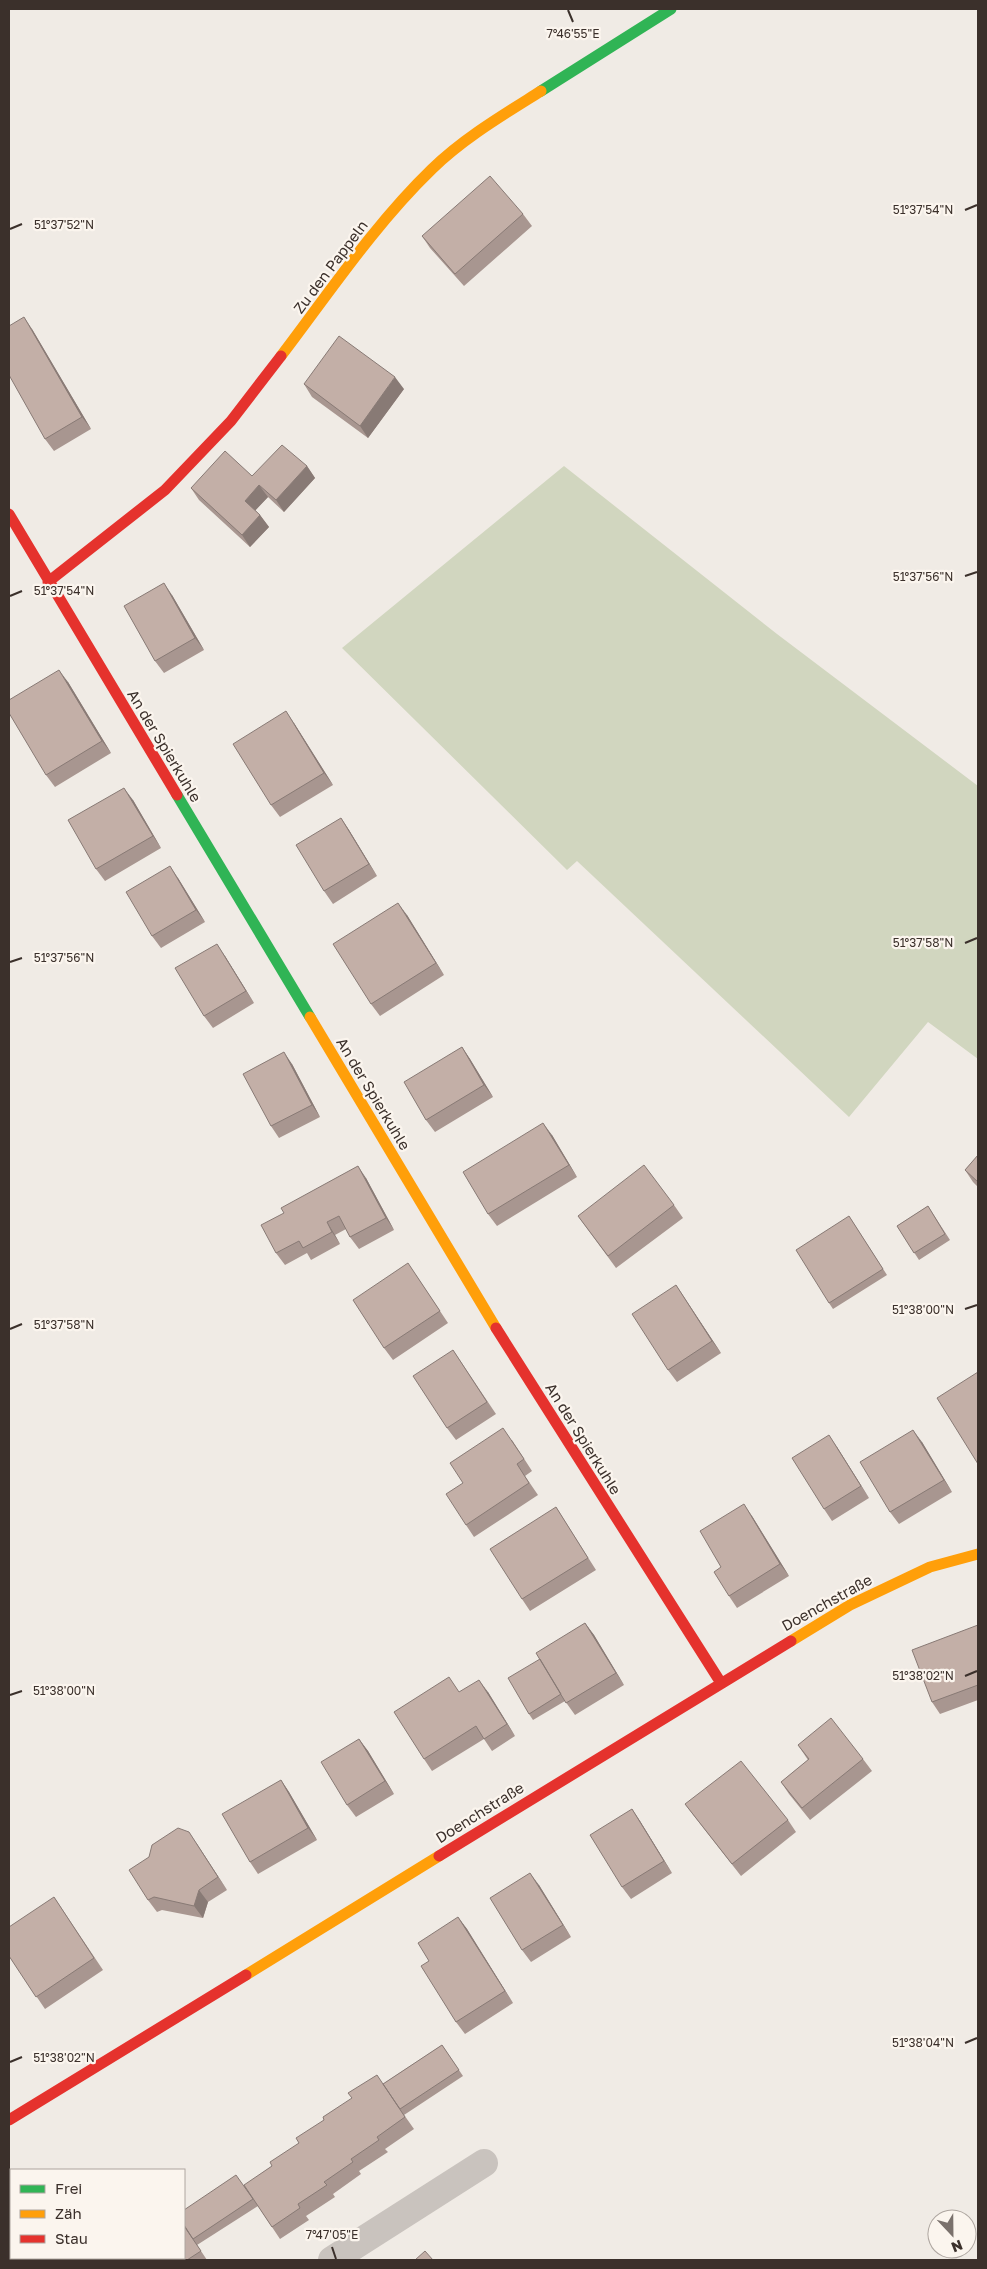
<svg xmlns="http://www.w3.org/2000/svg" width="987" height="2269" viewBox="0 0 987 2269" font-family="'Golos Text',sans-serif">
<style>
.green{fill:#d1d6bf}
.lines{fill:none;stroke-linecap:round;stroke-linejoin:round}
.street{stroke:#c9c3be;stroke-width:28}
.fast{stroke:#30b455;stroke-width:11}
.slow{stroke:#ff9f0a;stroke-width:11}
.jam{stroke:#e5322d;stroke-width:11}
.wall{fill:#a89690}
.shaded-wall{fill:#887a75}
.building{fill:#c3afa7;stroke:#887a75}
.ticks{fill:none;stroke:#3b302b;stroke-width:2}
.labels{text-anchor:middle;stroke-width:4.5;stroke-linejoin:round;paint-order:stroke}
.street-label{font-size:15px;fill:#3b302b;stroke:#fbf5ee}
.ticks-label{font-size:12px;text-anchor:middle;fill:#3b302b;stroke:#fbf5ee;stroke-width:4.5;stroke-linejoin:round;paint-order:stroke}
</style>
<rect width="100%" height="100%" fill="#f0ebe5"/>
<path class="green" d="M564 466 777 634 978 786V1059L928 1022 849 1117 577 861 567 870 342 648Z"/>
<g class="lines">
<path class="street" d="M332 2260 484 2163"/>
<path class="fast" d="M541 91 671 9
M177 795 310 1017"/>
<path class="slow" d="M281 356C329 293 375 224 432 169 464 138 503 115 541 91
M310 1017 496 1328
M791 1641 850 1605 930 1567 978 1554
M246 1975 439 1856"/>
<path class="jam" d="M9 514 177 795
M48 582 165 490 231 421 281 356
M496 1328 721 1683
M439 1856 791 1641
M9 2120 246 1975"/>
</g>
<path class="wall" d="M523 214 532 226 464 286 430 248 422 236Z
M32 329 91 429 54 451 45 439Z
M304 384 404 389 368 438 312 397Z
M307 466 315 478 284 512 268 497 255 510 260 515 269 527 250 547 199 500 191 488Z
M172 595 204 650 164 673 155 661Z
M68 682 111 753 55 787 46 775Z
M294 723 333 785 280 817 271 805Z
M133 800 161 848 105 881 96 869Z
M341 818 349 830 377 876 333 904 324 891Z
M178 878 205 922 161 948 152 936Z
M407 915 444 975 380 1016 371 1004Z
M225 956 254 1003 213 1028 204 1016Z
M462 1047 470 1059 493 1097 435 1132 426 1120Z
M292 1064 320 1117 279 1138 271 1126Z
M552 1135 577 1177 497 1226 488 1214Z
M978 1155V1187L973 1182 965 1170Z
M366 1178 394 1230 359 1249 350 1237 346 1229 335 1235 340 1244 311 1260 307 1253 285 1265 276 1253 284 1213Z
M674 1205 683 1218 616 1268 578 1216Z
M928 1206 950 1240 919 1260 897 1226Z
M849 1216 887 1275 833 1309 829 1303Z
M416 1275 448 1323 393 1360 384 1348Z
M676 1285 721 1353 677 1382 668 1370Z
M453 1350 496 1414 456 1440 447 1428Z
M512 1440 532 1471 525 1476 538 1495 474 1537 466 1525 463 1483Z
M922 1442 952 1492 899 1524 890 1512Z
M837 1447 869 1498 832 1521 824 1509Z
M556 1507 596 1570 530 1611 522 1599Z
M752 1516 789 1576 737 1608 729 1596 721 1567Z
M585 1623 594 1635 624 1685 575 1715 565 1701 533 1720 529 1714 540 1659Z
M978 1625V1700L940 1714 932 1702Z
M459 1692H488L515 1736 492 1751 484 1739 432 1771 424 1759Z
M359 1739 368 1751 394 1794 356 1817 347 1805Z
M798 1745 863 1759 872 1771 810 1820 789 1794 781 1782 808 1760Z
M281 1780 289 1792 317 1840 258 1874 250 1862Z
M685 1804 788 1820 796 1832 741 1876 694 1816Z
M632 1809 640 1821 672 1873 631 1899 622 1887Z
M197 1844 227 1890 208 1902 203 1918 162 1910 157 1912 148 1900Z
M539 1885 571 1937 531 1962 522 1950Z
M54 1897 103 1970 45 2009 9 1956Z
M458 1917 467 1929 513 2003 465 2034 456 2022 429 1961Z
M442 2045 463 2076 404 2115 402 2112 414 2129 385 2149 388 2152 359 2171 361 2174 333 2194 335 2197 306 2216 309 2220 280 2239 258 2206 197 2245 193 2239 207 2260H109L184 2210 244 2186 272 2166 299 2143 383 2084Z"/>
<path class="shaded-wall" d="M24 317 32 329 91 429 82 417Z
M395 377 404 389 368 438 360 426Z
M307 466 315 478 284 512 276 500Z
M259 485 268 497 253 513 245 501Z
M260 515 269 527 250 547 242 535Z
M164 583 172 595 204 650 195 638Z
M59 670 68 682 111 753 102 741Z
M286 711 294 723 333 785 324 773Z
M124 788 133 800 161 848 153 836Z
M341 818 349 830 377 876 369 864Z
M170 866 178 878 205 922 196 910Z
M398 903 407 915 444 975 436 963Z
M217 944 225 956 254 1003 246 991Z
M462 1047 470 1059 493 1097 484 1085Z
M284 1052 292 1064 320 1117 312 1105Z
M543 1123 552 1135 577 1177 569 1165Z
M358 1166 366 1178 394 1230 386 1218Z
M327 1222 335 1235 340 1244 332 1232Z
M676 1285 684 1297 721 1353 712 1341Z
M913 1430 922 1442 952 1492 944 1480Z
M829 1435 837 1447 869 1498 861 1486Z
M744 1504 752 1516 789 1576 780 1564Z
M585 1623 594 1635 624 1685 616 1673Z
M479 1680 488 1692 515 1736 507 1724Z
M359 1739 368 1751 394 1794 385 1781Z
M281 1780 289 1792 317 1840 308 1828Z
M632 1809 640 1821 672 1873 664 1861Z
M189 1832 197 1844 227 1890 218 1877Z
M530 1873 539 1885 571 1937 563 1925Z
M199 1890 208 1902 203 1918 194 1906Z
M458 1917 467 1929 513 2003 505 1991Z"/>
<path class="building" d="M490 176 523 214 455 274 422 236Z
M24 317 82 417 45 439 9 375V326Z
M339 336 395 377 360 426 304 384Z
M282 445 307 466 276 500 259 485 245 501 260 515 242 535 191 488 225 451 252 476Z
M164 583 195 638 155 661 124 606Z
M59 670 102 741 46 775 9 713V700Z
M286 711 324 773 271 805 233 744Z
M124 788 153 836 96 869 68 820Z
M341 818 369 864 324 891 296 845Z
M170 866 196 910 152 936 126 892Z
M398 903 436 963 371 1004 333 944Z
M217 944 246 991 204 1016 175 968Z
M462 1047 484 1085 426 1120 404 1082Z
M284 1052 312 1105 271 1126 243 1074Z
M543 1123 569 1165 488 1214 463 1172Z
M978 1155V1182L965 1170Z
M644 1165 674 1205 608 1256 578 1216Z
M358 1166 386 1218 350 1237 339 1216 327 1222 332 1232 303 1248 299 1241 276 1253 261 1225 284 1213 281 1208Z
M928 1206 945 1234 914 1253 897 1226Z
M849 1216 883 1269 829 1303 796 1250Z
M408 1263 440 1311 384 1348 353 1300Z
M676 1285 712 1341 668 1370 632 1314Z
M453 1350 487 1402 447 1428 413 1376Z
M978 1372V1464L937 1398Z
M503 1428 524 1459 517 1464 529 1483 466 1525 446 1494 463 1483 450 1463Z
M913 1430 944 1480 890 1512 860 1462Z
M829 1435 861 1486 824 1509 792 1458Z
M744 1504 780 1564 729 1596 714 1572 721 1567 700 1531Z
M556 1507 588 1558 522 1599 490 1549Z
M585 1623 616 1673 566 1703 536 1653Z
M978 1625V1685L932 1702 912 1650Z
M540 1659 561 1694 529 1714 508 1678Z
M449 1677 459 1692 479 1680 507 1724 484 1739 476 1726 424 1759 394 1712Z
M831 1718 863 1759 802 1808 781 1782 809 1759 798 1745Z
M359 1739 385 1781 347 1805 321 1762Z
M741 1761 788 1820 732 1864 685 1804Z
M281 1780 308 1828 250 1862 222 1814Z
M632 1809 664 1861 622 1887 590 1835Z
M178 1828 189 1832 218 1877 199 1890 194 1906 154 1897 148 1900 129 1870 149 1857 152 1845Z
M530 1873 563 1925 522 1950 490 1898Z
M54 1897 94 1958 36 1997 9 1956V1927Z
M458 1917 505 1991 456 2022 421 1966 429 1961 418 1943Z
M442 2045 459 2070 400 2109 383 2084Z
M377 2075 405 2117 377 2137 379 2140 351 2159 353 2162 324 2182 327 2185 298 2204 300 2208 272 2227 244 2185 272 2166 270 2162 299 2143 296 2138 324 2120 323 2117 352 2098 348 2093Z
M236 2175 253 2199 193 2239 184 2225V2210Z
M184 2226 201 2251 187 2260H109L113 2258H184Z
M425 2251 433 2260H415Z"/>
<path class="ticks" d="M568 10 573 22M965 210 977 205M10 229 22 224M965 576 977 572M10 596 22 591M965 943 977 938M10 962 22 958M965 1309 977 1305M10 1329 22 1324M965 1676 977 1671M10 1695 22 1691M965 2043 977 2038M10 2062 22 2057M332 2247 336 2259"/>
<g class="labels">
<g class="street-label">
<text transform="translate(331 267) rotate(-53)" y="5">Zu den Pappeln</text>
<text transform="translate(164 746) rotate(59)" y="5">An der Spierkuhle</text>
<text transform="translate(373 1094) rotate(59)" y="5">An der Spierkuhle</text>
<text transform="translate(583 1439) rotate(58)" y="5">An der Spierkuhle</text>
<text transform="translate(827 1603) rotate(-29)" y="5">Doenchstraße</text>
<text transform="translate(480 1813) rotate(-32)" y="5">Doenchstraße</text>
</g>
</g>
<g class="ticks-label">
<text x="573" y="38">7°46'55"E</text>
<text x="923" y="214">51°37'54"N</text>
<text x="64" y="229">51°37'52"N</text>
<text x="923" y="581">51°37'56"N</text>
<text x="64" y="595">51°37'54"N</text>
<text x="923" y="947">51°37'58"N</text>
<text x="64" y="962">51°37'56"N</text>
<text x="923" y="1314">51°38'00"N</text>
<text x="64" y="1329">51°37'58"N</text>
<text x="923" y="1680">51°38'02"N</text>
<text x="64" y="1695">51°38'00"N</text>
<text x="923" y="2047">51°38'04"N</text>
<text x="64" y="2062">51°38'02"N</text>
<text x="332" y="2239">7°47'05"E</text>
</g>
<rect width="987" height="2269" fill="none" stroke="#3b302b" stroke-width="20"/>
<rect x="10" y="2169" width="175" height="90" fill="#fbf5ee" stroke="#aea6a0"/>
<rect x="20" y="2185" width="25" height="8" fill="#30b455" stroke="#aea6a0"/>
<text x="55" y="2194" font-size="15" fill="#3b302b">Frei</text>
<rect x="20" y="2210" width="25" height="8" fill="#ff9f0a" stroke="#aea6a0"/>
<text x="55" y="2219" font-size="15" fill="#3b302b">Zäh</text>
<rect x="20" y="2235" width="25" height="8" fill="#e5322d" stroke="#aea6a0"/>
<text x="55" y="2244" font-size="15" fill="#3b302b">Stau</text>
<g transform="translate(952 2234) rotate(158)"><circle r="24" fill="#fbf5ee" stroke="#aea6a0"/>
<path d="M0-4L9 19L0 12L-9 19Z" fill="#7a716c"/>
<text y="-8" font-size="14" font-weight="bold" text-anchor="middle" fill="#3b302b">N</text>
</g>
</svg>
